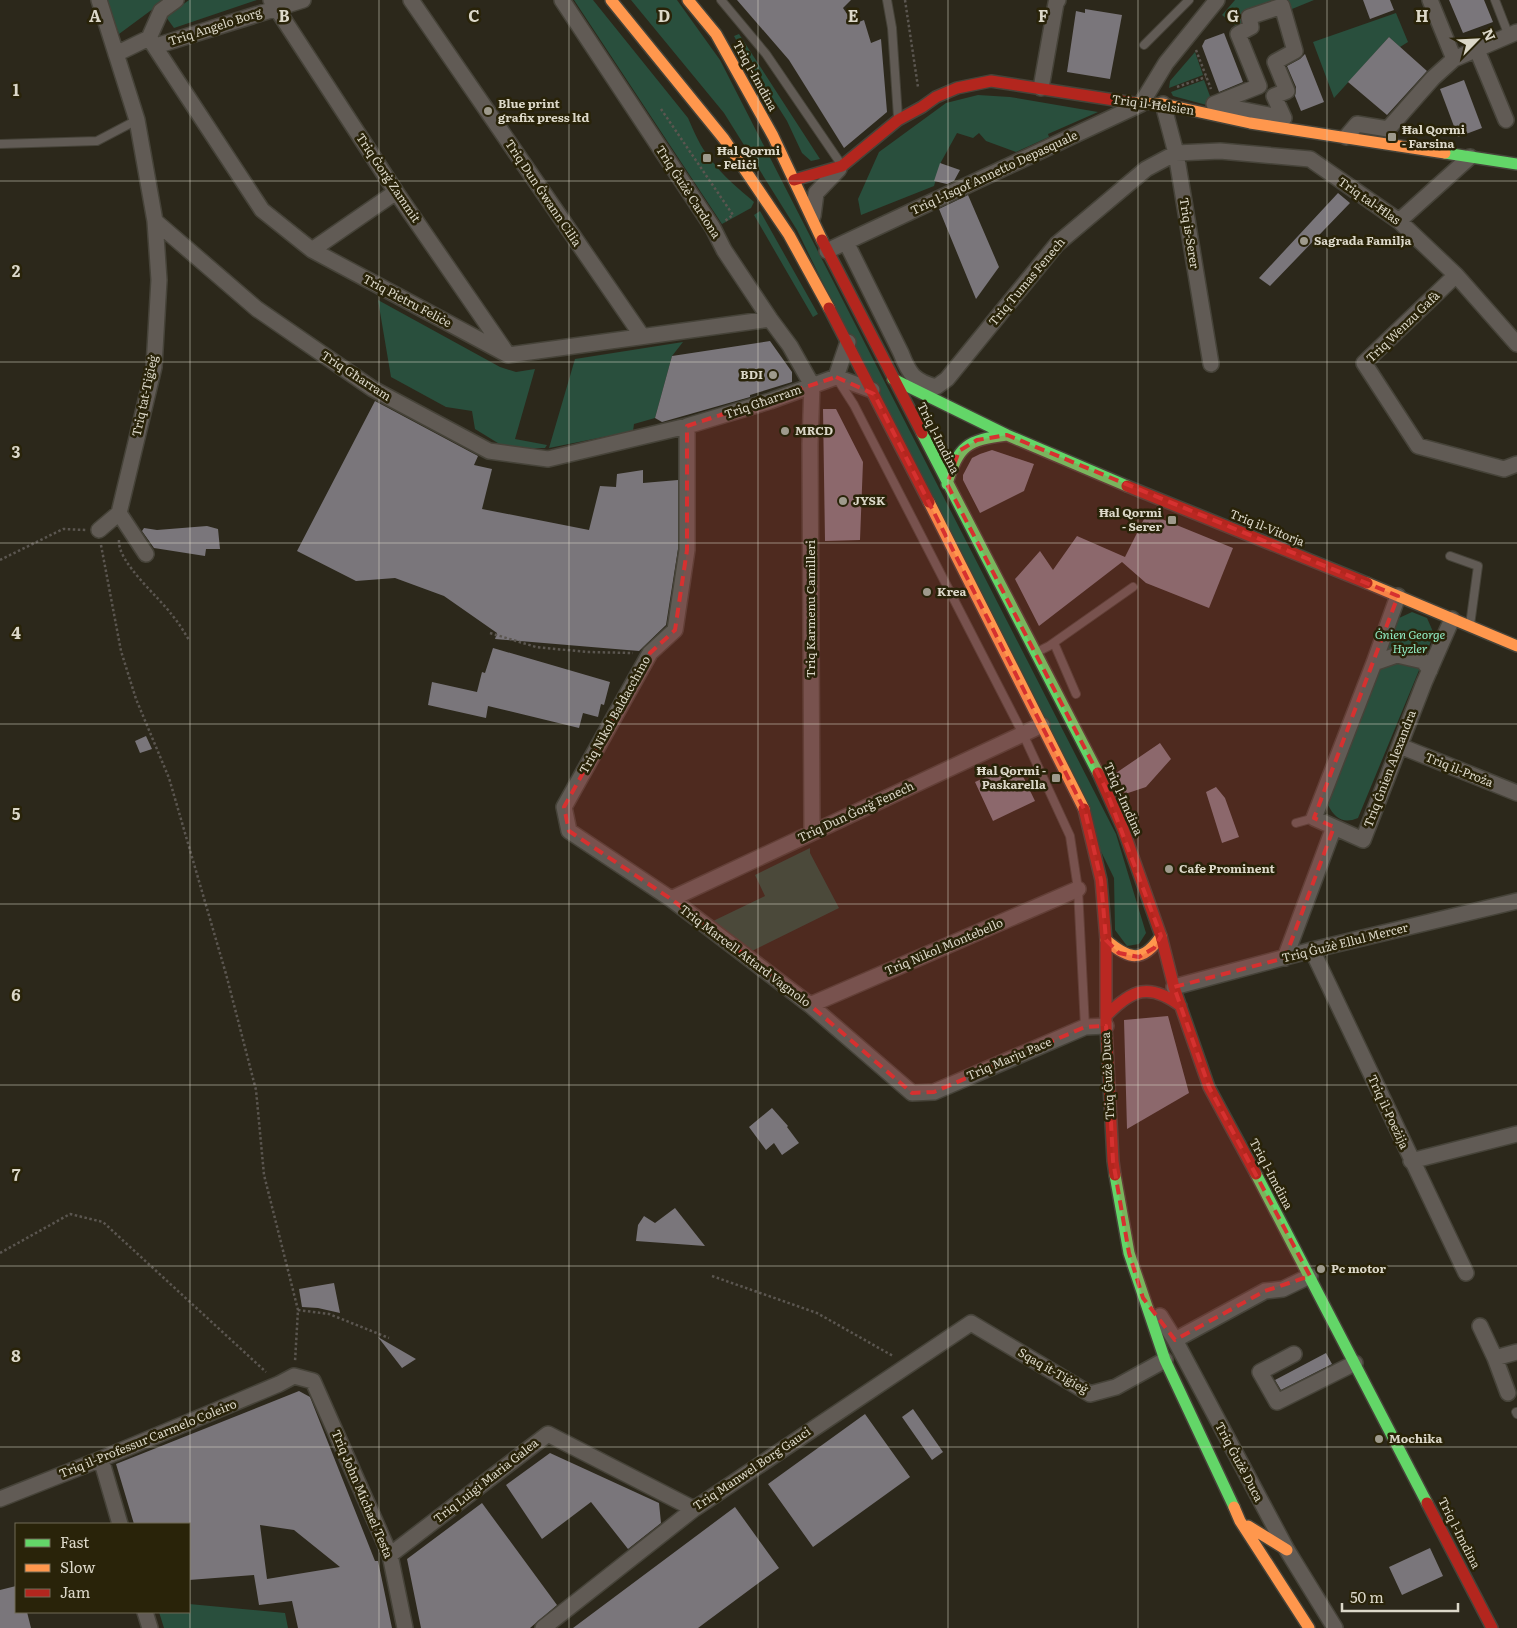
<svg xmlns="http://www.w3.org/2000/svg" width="1517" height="1628" viewBox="0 0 1517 1628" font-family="Literata,serif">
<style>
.green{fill:#294f3d}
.building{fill:#7a767b;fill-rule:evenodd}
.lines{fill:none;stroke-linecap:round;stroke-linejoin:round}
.lane-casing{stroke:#464339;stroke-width:10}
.street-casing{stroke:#464339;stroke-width:18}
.fast-casing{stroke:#464339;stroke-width:14}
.slow-casing{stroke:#464339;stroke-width:14}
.jam-casing{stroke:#464339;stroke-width:14}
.path{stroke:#5b5650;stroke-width:2.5;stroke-dasharray:2.5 2.5;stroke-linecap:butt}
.lane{stroke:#615b55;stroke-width:8}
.street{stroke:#615b55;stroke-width:15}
.fast{stroke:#63d668;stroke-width:11}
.slow{stroke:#ff974d;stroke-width:11}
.jam{stroke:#b3261e;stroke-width:11}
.marked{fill:#d63130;fill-opacity:0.2;stroke:#d63130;stroke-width:4;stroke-dasharray:10 6;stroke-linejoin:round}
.grid{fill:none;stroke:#dcd8c9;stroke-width:1;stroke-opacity:0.55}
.poi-dot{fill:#9e9a8c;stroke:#292309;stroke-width:2}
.labels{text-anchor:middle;stroke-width:5;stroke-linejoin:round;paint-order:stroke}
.street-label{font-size:12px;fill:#dcd8c9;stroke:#292309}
.poi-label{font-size:12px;font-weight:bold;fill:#dcd8c9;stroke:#292309;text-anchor:start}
.park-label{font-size:12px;font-style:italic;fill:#90ecc3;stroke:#292309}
.grid-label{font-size:16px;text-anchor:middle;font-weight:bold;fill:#dcd8c9;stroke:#292309;stroke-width:5;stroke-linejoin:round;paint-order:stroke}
</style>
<rect width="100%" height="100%" fill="#2c281b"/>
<path class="green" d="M107 0H165L119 34Z
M189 0H257L174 28 166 17Z
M574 0H593L688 118C694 132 701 148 711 160 723 176 739 189 754 202L751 208 722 224Z
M631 0H677L720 60 1116 834 1146 933 1139 944 1127 946 1115 930 1114 878 797 230 724 113Z
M1235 0H1314L1241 30 1222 15Z
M1396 13 1408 42 1400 47 1389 37 1334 98 1313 42Z
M739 34 820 159 811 161 802 153 787 121 775 102 762 89 734 36Z
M1195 52 1203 75 1169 88 1170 81Z
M1204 80 1214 107 1173 96 1171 92Z
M978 95 1010 97 1098 112 1048 134 1049 137 1016 152 986 141 979 133 973 138 957 133 941 162 934 186 861 215 858 199 879 152 946 103Z
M760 211 818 314 813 317 754 215Z
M378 300 500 367 516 372 535 369 515 439 547 445 545 448H506L475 429 472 411 446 407 391 377Z
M683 342 672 356 655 418 634 424 633 431 549 448 575 359Z
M1412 612 1427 618 1434 634 1358 818C1344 824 1335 819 1328 805L1399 618Z
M810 848V853L839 908 750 952 711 922 765 896 755 875Z
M189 1604 285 1613 288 1628H164L159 1612H189Z"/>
<path class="building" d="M737 0H851L843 8 854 24 864 20 871 43 881 39 887 112 844 148 789 60Z
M1363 0H1390L1394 10 1370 19Z
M1449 0H1484L1493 22 1463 33Z
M1085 9 1122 15 1110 79 1067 72 1076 11 1085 13Z
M1224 33 1243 82 1219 92 1202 46 1205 40Z
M1389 37 1427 71 1387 115 1348 82Z
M1305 54 1324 102 1301 111 1295 96 1296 87 1287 66 1300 59Z
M1464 80 1482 128 1458 137 1440 89Z
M940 163 960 170 954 181 947 184 934 181Z
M1338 193 1350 203 1270 286 1259 278Z
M968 195 999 267 976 299 939 209Z
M770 341 792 372V382L750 395V397L662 422 655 418 672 356Z
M375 401 478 456 474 465 492 469 482 509 589 530 600 486 616 487 617 474 643 470V483L678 480V549L666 625 639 651 495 639 497 633 444 596 395 578 356 581 297 551Z
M823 409H836L863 462 860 540 825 541Z
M992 450 1034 464 1024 491 980 513 963 480V475L972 458 980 454Z
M1147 513 1233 548 1209 608 1146 583 1122 562 1039 626 1015 579 1040 551 1053 570 1077 536 1125 557Z
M207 526 218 529 220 549H206L205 556 154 548 142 531 144 528 157 530Z
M493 648 610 682 604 705 601 704 598 717 583 713 579 728 488 706 486 718 428 705 432 682 477 692 482 672 485 673Z
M146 736 152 749 140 753 135 741Z
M1160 743 1171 759 1146 787 1125 794 1116 773Z
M1010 766 1020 770 1035 801 993 821 975 782Z
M1216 787 1225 798 1239 837 1222 843 1206 792Z
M1168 1016 1189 1093 1127 1129 1124 1020Z
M772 1108 788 1126 787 1127 799 1143 782 1155 774 1143 766 1150 749 1127Z
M675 1208 705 1246 636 1241 638 1225 644 1216 655 1223Z
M334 1283 340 1313 318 1308 302 1307 299 1289Z
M378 1337 416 1359 402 1368Z
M1326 1353 1332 1364 1281 1390 1275 1380Z
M299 1391 310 1397 375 1561H378L392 1628H298L292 1601 259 1605 254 1575 189 1580V1524H134L116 1464ZM260 1525 294 1530 340 1567 267 1579Z
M913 1409 943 1452 932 1460 902 1417Z
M865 1414 910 1477 813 1547 768 1484Z
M550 1453 659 1503 661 1523 628 1549 591 1502 542 1539 506 1485Z
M482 1503 557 1605 530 1628H421L407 1559Z
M735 1507 779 1568 698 1628H573Z
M1430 1548 1443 1576 1402 1595 1389 1567Z
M16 1586V1612H27L31 1628H0V1590Z"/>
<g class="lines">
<g class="lane-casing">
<path id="lane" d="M721 0 766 54 841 164
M887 0 892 28 898 117
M1495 0 1509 36
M1144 45 1189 0
M0 144 97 141 137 120
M838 380 854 405 1023 734 1070 836 1078 889 1085 1027
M1450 556 1478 566 1470 625
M1054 643 1076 694
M1039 651 1049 646 1133 587
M1296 823 1314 818
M1516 1412 1517 1414"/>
</g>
<g class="street-casing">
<path id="street" d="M271 0 396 192 506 352
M411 0 642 336
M562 0 713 228 724 250 770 319 790 346 812 385
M1282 6 1295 51 1275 62 1287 91 1274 96 1284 118 1214 104 1259 86 1238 34 1251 27 1249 17Z
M149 38 262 210 312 250 508 355 770 319
M156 46 303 0
M1477 50 1506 120
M116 54 149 38 161 11 176 0
M1454 59 1517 32
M1041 88 1056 3 1058 0
M1163 104 1176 153 1211 364
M1346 137 1357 124 1388 129 1433 78 1454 59 1430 0
M813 216 816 193 839 169
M155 221 257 309 373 389 489 451 548 459 687 426 770 401 836 377 872 390
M1399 221 1470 157
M846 242 1141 104 1166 63 1217 0
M312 250 396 192
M827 251 846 242 901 353C909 374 914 381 936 387L947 379 1057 244 1146 169 1176 153 1220 151 1310 159 1399 221 1456 275 1517 344
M1456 275 1364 363 1418 446 1504 469 1517 464
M836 377 848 342
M812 385 810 444 812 832
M687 426V550L675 630 650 653 564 807 569 831 671 899 810 1005 912 1093 934 1092 1085 1027 1106 1026
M119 513 146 554
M99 530 119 513 154 367 159 280 155 221 137 120 99 0
M1398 596 1374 663 1314 818 1363 840 1424 683 1452 619
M1374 663 1397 655 1423 661 1430 670
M1400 746 1517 793
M671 899 1042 725
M1312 950 1466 1273
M1285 958 1334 827
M1174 987 1312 950 1517 901
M810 1005 1078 889
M1411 1161 1517 1134
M1160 1316 1175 1340 1287 1550 1335 1628
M1480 1326 1495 1358 1508 1393
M1175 1340 1265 1291 1283 1289 1310 1276
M1294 1354 1260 1372 1277 1402 1355 1363
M1495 1358 1517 1352
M101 1459 120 1524
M0 1499 101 1459 279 1384 294 1376 313 1381 390 1555 405 1628
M390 1555 548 1434 694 1509
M145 1612 150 1628
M543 1628 694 1509 971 1323 1090 1394 1116 1387 1165 1360"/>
</g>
<g class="fast-casing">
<path id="fast" d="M1445 153 1517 164
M893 379 1007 435 1127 486
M922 433 1098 773
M947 484C958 445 968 440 1007 435
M1256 1174 1427 1503
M1115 1175 1129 1253 1165 1360 1234 1507"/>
</g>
<g class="slow-casing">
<path id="slow" d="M611 0 724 139 789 235 829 308
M688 0 716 34 773 136 822 240
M1134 103 1163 104 1250 123 1445 153
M929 502 1084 809
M1367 583 1517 646
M1106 940C1129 960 1143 963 1161 936
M1234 1507 1240 1521 1309 1628
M1248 1526 1287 1550"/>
</g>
<g class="jam-casing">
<path id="jam" d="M794 180 842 166 898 120 922 107 936 97 957 88 991 81 1134 103
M822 240 922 433
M829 308 929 502
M1127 486 1367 583
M1098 773 1123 829 1161 936 1174 987 1209 1087 1256 1174
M1084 809 1101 880 1106 940V1026L1113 1161 1115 1175
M1106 1016C1132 989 1149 982 1181 1006
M1427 1503 1492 1628"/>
</g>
<path class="path" d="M905 0 918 87
M1196 50 1211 89
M1177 87 1206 77
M661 109 733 215 725 221
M119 540C117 562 159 597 172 615 179 623 184 632 189 640
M101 545 121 651 136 699 169 778 226 974 256 1090 264 1175 298 1310 295 1362
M0 560 63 529 86 530
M490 633 536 647 587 652 633 653
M0 1253 70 1214 103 1222 266 1372
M712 1276 817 1313 893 1356
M298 1310 329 1314 389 1338"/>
<use href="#lane" class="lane"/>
<use href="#street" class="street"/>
<use href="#fast" class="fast"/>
<use href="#slow" class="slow"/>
<use href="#jam" class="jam"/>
</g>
<path class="marked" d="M836 377 874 394 1085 811 1101 880 1106 940 1119 953 1139 957 1154 948 1161 936 1105 787 947 484 959 451 977 440 1007 435 1398 596 1314 818 1334 827 1285 958 1174 987 1209 1087 1310 1276 1265 1291 1175 1340 1143 1298 1129 1253 1113 1161 1106 1026 1085 1027 934 1092 912 1093 810 1005 671 899 569 831 564 807 650 653 675 630 687 550V426Z"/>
<path class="grid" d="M190 0V1628M379 0V1628M569 0V1628M758 0V1628M948 0V1628M1138 0V1628M1327 0V1628M0 181H1517M0 362H1517M0 543H1517M0 724H1517M0 904H1517M0 1085H1517M0 1266H1517M0 1447H1517"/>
<g class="poi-dot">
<circle cx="488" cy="111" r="5"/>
<rect x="1387" y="132" width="10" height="10" rx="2.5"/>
<rect x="702" y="153" width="10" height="10" rx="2.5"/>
<circle cx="1304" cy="241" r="5"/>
<circle cx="773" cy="375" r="5"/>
<circle cx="785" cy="431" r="5"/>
<circle cx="843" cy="501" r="5"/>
<rect x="1167" y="515" width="10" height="10" rx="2.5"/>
<circle cx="927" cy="592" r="5"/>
<rect x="1051" y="773" width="10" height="10" rx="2.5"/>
<circle cx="1169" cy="869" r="5"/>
<circle cx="1321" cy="1269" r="5"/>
<circle cx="1379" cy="1439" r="5"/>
</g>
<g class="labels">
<g class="street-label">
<text transform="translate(215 27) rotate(-18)" y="4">Triq Angelo Borg</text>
<text transform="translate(755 76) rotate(61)" y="4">Triq l-Imdina</text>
<text transform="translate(1153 105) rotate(8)" y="4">Triq il-Ħelsien</text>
<text transform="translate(994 173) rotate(-25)" y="4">Triq l-Isqof Annetto Depasquale</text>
<text transform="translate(388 178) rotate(56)" y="4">Triq Ġorġ Zammit</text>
<text transform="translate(688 192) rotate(57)" y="4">Triq Ġużè Cardona</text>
<text transform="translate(543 193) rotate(56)" y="4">Triq Dun Ġwann Cilia</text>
<text transform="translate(1369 201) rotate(35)" y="4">Triq tal-Ħlas</text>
<text transform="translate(1189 233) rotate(81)" y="4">Triq is-Serer</text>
<text transform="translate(1027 282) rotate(-50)" y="4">Triq Tumas Fenech</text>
<text transform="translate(407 301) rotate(28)" y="4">Triq Pietru Feliċe</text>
<text transform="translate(1403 327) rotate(-44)" y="4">Triq Wenzu Gafà</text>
<text transform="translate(356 376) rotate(33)" y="4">Triq Għarram</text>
<text transform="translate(145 396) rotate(-78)" y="4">Triq tat-Tiġieġ</text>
<text transform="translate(763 402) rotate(-19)" y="4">Triq Għarram</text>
<text transform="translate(938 438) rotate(63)" y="4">Triq l-Imdina</text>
<text transform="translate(1267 528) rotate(22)" y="4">Triq il-Vitorja</text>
<text transform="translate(811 609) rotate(-90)" y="4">Triq Karmenu Camilleri</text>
<text transform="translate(615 715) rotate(-61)" y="4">Triq Nikol Baldacchino</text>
<text transform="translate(1390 769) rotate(-69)" y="4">Triq Ġnien Alexandra</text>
<text transform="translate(1459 770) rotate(22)" y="4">Triq il-Proża</text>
<text transform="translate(1123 799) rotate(66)" y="4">Triq l-Imdina</text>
<text transform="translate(856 812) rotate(-25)" y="4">Triq Dun Ġorġ Fenech</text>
<text transform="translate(1345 943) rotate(-14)" y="4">Triq Ġużè Ellul Mercer</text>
<text transform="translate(944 947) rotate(-23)" y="4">Triq Nikol Montebello</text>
<text transform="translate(745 956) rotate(37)" y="4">Triq Marcell Attard Vagnolo</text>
<text transform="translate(1009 1059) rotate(-23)" y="4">Triq Marju Pace</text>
<text transform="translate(1108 1076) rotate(-93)" y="4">Triq Ġużè Duca</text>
<text transform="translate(1388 1112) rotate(65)" y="4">Triq il-Poeżija</text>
<text transform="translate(1271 1174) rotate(62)" y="4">Triq l-Imdina</text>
<text transform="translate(1053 1371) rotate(30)" y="4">Sqaq it-Tiġieġ</text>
<text transform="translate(148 1439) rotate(-22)" y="4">Triq il-Professur Carmelo Coleiro</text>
<text transform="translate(1239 1462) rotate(62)" y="4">Triq Ġużè Duca</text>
<text transform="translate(752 1469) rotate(-34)" y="4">Triq Manwel Borg Gauci</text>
<text transform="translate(486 1481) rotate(-38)" y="4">Triq Luigi Maria Galea</text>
<text transform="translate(362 1494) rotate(67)" y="4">Triq John Michael Testa</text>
<text transform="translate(1459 1533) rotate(63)" y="4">Triq l-Imdina</text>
</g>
<g class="poi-label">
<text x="498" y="108">Blue print<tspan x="498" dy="14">grafix press ltd</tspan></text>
<text x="1402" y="134">Ħal Qormi<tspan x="1402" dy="14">- Farsina</tspan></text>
<text x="717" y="155">Ħal Qormi<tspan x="717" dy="14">- Feliċi</tspan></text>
<text x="1314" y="245">Sagrada Familja</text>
<text x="763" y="379" text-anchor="end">BDI</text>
<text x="795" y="435">MRCD</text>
<text x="853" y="505">JYSK</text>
<text x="1162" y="517" text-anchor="end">Ħal Qormi<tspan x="1162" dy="14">- Serer</tspan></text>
<text x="937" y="596">Krea</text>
<text x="1046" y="775" text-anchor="end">Ħal Qormi -<tspan x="1046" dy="14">Paskarella</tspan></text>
<text x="1179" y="873">Cafe Prominent</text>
<text x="1331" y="1273">Pc motor</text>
<text x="1389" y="1443">Mochika</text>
</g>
<g class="park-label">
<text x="1410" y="639">Ġnien George<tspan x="1410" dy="14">Hyzler</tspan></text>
</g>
</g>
<g class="grid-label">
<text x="95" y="22">A</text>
<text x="284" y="22">B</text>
<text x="474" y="22">C</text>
<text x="664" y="22">D</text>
<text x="853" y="22">E</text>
<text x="1043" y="22">F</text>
<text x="1233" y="22">G</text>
<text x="1422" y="22">H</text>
<text x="16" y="96">1</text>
<text x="16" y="277">2</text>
<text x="16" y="458">3</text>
<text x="16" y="639">4</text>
<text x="16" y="820">5</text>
<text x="16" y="1001">6</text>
<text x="16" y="1181">7</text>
<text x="16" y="1362">8</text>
</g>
<rect x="15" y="1523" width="175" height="90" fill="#292309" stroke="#716b56"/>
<rect x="25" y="1539" width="25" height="8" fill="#63d668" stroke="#716b56"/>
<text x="60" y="1548" font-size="15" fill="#dcd8c9">Fast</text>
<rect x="25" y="1564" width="25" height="8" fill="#ff974d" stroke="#716b56"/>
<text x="60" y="1573" font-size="15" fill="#dcd8c9">Slow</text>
<rect x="25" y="1589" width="25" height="8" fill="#b3261e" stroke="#716b56"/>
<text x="60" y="1598" font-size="15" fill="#dcd8c9">Jam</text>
<g transform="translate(1477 40) rotate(66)" stroke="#292309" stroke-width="4" paint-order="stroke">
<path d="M0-4L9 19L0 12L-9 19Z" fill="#dcd8c9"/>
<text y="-8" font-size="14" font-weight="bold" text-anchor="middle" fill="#dcd8c9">N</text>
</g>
<path d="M1342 1603v8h116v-8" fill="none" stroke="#dcd8c9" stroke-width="2.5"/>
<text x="1350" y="1603" font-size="15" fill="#dcd8c9" stroke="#292309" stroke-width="4" paint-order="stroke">50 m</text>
</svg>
